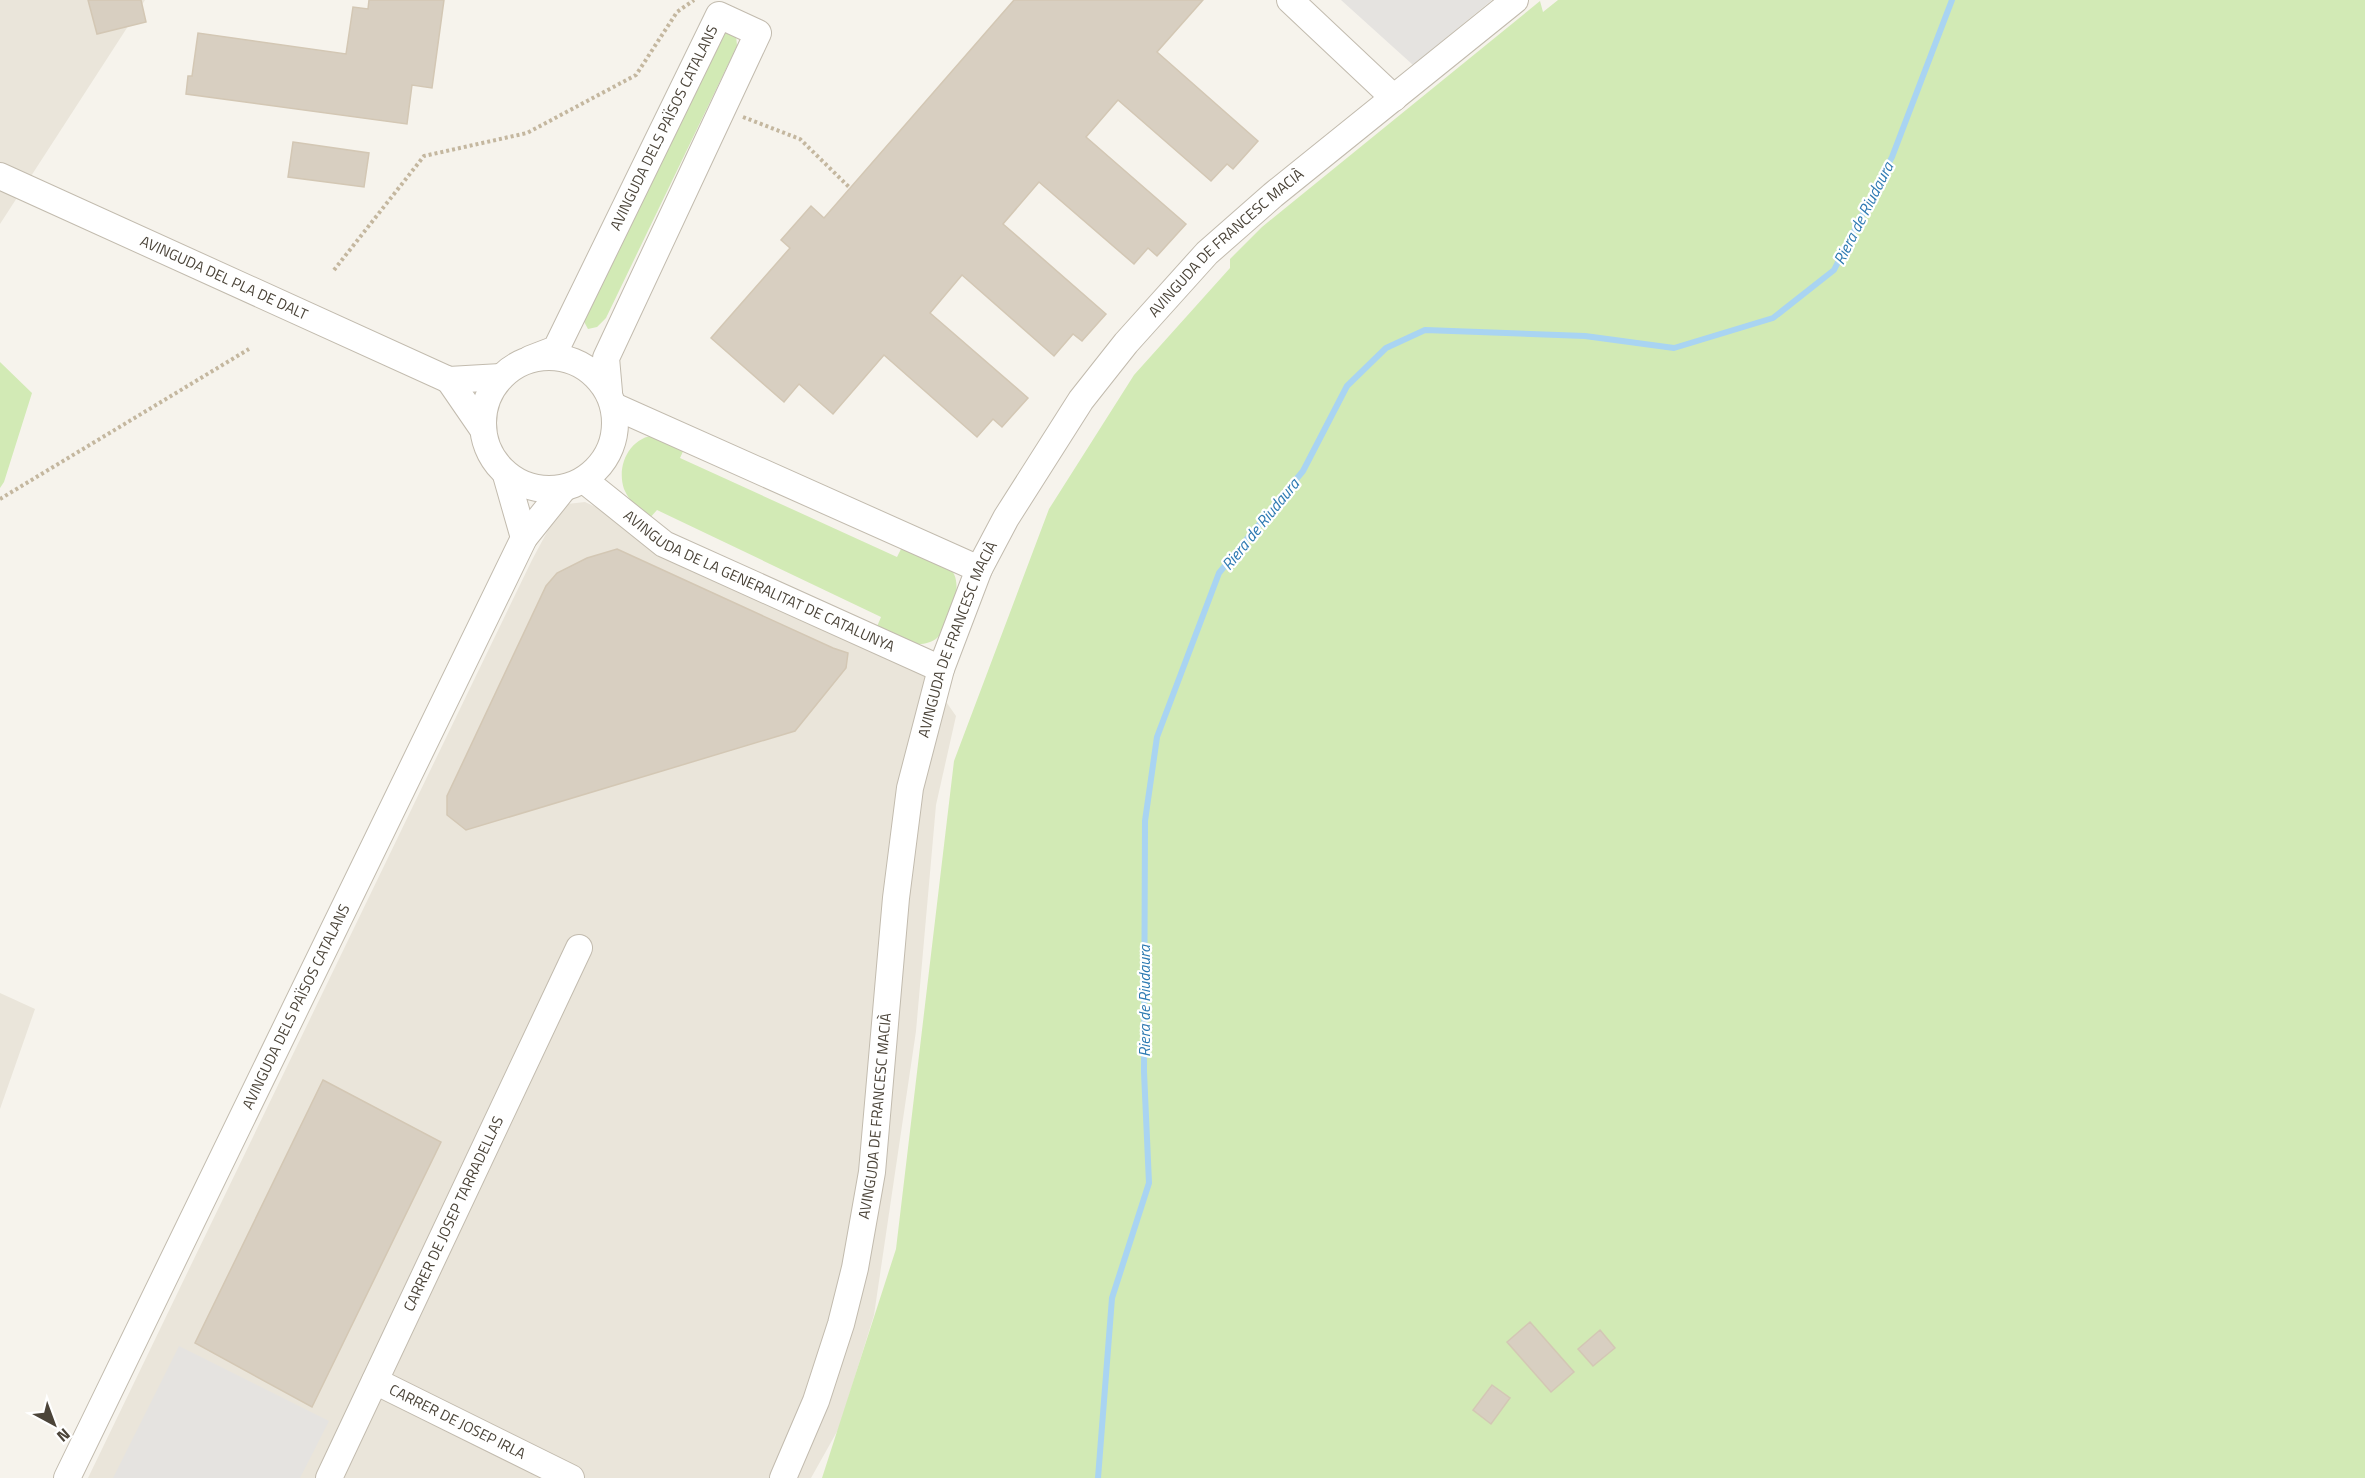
<svg xmlns="http://www.w3.org/2000/svg" width="2365" height="1478" viewBox="0 0 2365 1478" font-family="'Titillium Web',sans-serif">
<style>
.residential{fill:#eae5da}
.green{fill:#d2eab5}
.parking{fill:#e5e3e0}
.lines{fill:none;stroke-linecap:round;stroke-linejoin:round}
.stream{stroke:#a9d4f2;stroke-width:6}
.building{fill:#d8cfc1;stroke:#d3c7b4;stroke-width:1.5}
.minor-casing{stroke:#c2bbae;stroke-width:28}
.path{stroke:#c4b79f;stroke-width:4;stroke-dasharray:3 3;stroke-linecap:butt}
.minor{stroke:#fff;stroke-width:26}
.labels{text-anchor:middle;stroke-width:4.5;stroke-linejoin:round;paint-order:stroke}
.street-label{font-size:15px;fill:#4b4439;stroke:#fff}
.water-label{font-size:16px;font-style:italic;fill:#2e7ab2;stroke:#fff}
</style>
<rect width="100%" height="100%" fill="#f6f3ec"/>
<path class="residential" d="M0 0H145L0 224Z
M585 502 925 659 940 693 956 716 936 805 916 1031 874 1315 839 1428 811 1478H88L532 560 555 517 567 504Z
M0 993 35 1009 0 1109Z"/>
<path class="green" d="M1558 0H2365V1478H822L896 1249 954 761 1049 509 1134 375 1230 268V259L1262 227 1540 1 1543 12Z
M725 31 736 35 737 46 606 318 597 327 588 329 581 316 716 37Z
M0 362 32 393 4 482 0 488Z
M656 435 685 447 680 458 897 557 903 545C916 552 943 560 952 571 964 585 950 628 937 638 932 642 925 644 919 644 905 645 889 634 876 629L881 617 657 510 648 520C639 510 629 501 624 489 616 465 630 437 656 435Z"/>
<path class="parking" d="M1341 0H1492L1413 65Z
M179 1346 329 1421 300 1478H113Z"/>
<g class="lines">
<path class="stream" d="M1098 1478 1112 1298 1149 1183 1144 1072 1145 821 1157 737 1219 573 1303 471 1347 386 1386 348 1425 330 1585 336 1674 348 1773 318 1834 270 1892 157 1952 0"/>
</g>
<path class="building" d="M88 0H141L146 22 97 34Z
M369 0H444L432 88 412 85 407 124 186 94 188 76H192L198 33 346 54 353 7 368 9Z
M1014 0H1203L1157 52 1258 141 1233 169 1227 164 1211 181 1118 100 1086 137 1186 224 1157 256 1148 248 1134 264 1039 182 1003 224 1106 314 1082 341 1073 334 1054 356 962 275 930 313 1028 398 1002 427 993 419 977 437 884 355 833 414 799 384 784 402 711 338 790 248 781 240 811 206 824 218Z
M293 142 369 153 364 187 288 177Z
M617 549 833 648 848 653 846 668 795 731 466 830 447 815V796L546 586 557 573 587 558Z
M323 1080 441 1142 312 1407 195 1343Z
M1530 1322 1574 1372 1551 1392 1507 1342Z
M1600 1330 1615 1348 1593 1366 1578 1349Z
M1492 1385 1510 1398 1491 1424 1473 1410Z"/>
<g class="lines">
<g class="minor-casing">
<g id="minor">
<path d="M1290 0 1394 98"/>
<path id="s1" d="M0 176 449 380 501 377"/>
<circle cx="549" cy="423" r="66"/>
<path id="s2" d="M530 359 556 349 719 15 758 33 606 358 609 392"/>
<path d="M449 380 482 428"/>
<path d="M614 406 979 569"/>
<path d="M506 475 524 538"/>
<path id="s3" d="M584 480 664 544 941 669"/>
<path id="s4" d="M375 1381 571 1478"/>
<path id="s5" d="M67 1478 524 538 564 488"/>
<path id="s6" d="M329 1478 579 948"/>
<path id="s7" d="M783 1478 816 1401 841 1324 855 1268 872 1172 896 898 910 788 941 669 979 569 1006 518 1081 400 1126 343 1207 253 1273 195 1515 0"/>
</g>
</g>
<path class="path" d="M743 117 800 139 850 188
M334 270 424 156 527 133 636 75 677 12 694 0
M0 499 249 349"/>
<use href="#minor" class="minor"/>
</g>
<g class="labels">
<g class="street-label">
<text dy="5" stroke="none"><textPath href="#s2" startOffset="274">AVINGUDA DELS PAÏSOS CATALANS</textPath></text>
<text dy="5" stroke="none"><textPath href="#s7" startOffset="1348">AVINGUDA DE FRANCESC MACIÀ</textPath></text>
<text dy="5" stroke="none"><textPath href="#s1" startOffset="246">AVINGUDA DEL PLA DE DALT</textPath></text>
<text dy="5" stroke="none"><textPath href="#s3" startOffset="204">AVINGUDA DE LA GENERALITAT DE CATALUNYA</textPath></text>
<text dy="5" stroke="none"><textPath href="#s7" startOffset="862">AVINGUDA DE FRANCESC MACIÀ</textPath></text>
<text dy="5" stroke="none"><textPath href="#s5" startOffset="524">AVINGUDA DELS PAÏSOS CATALANS</textPath></text>
<text dy="5" stroke="none"><textPath href="#s7" startOffset="376">AVINGUDA DE FRANCESC MACIÀ</textPath></text>
<text dy="5" stroke="none"><textPath href="#s6" startOffset="292">CARRER DE JOSEP TARRADELLAS</textPath></text>
<text dy="5" stroke="none"><textPath href="#s4" startOffset="92">CARRER DE JOSEP IRLA</textPath></text>
</g>
<g class="water-label">
<text transform="translate(1863 213) rotate(-63)" y="6">Riera de Riudaura</text>
<text transform="translate(1260 524) rotate(-51)" y="6">Riera de Riudaura</text>
<text transform="translate(1144 1001) rotate(-90)" y="6">Riera de Riudaura</text>
</g>
</g>
<g transform="translate(54 1424) rotate(139)" stroke="#ffffff" stroke-width="4.5" paint-order="stroke">
<path d="M0-4.5L10 22L0 15L-10 22Z" fill="#4b4439"/>
<text y="-9" font-size="16" font-weight="bold" text-anchor="middle" fill="#4b4439">N</text>
</g>
</svg>
